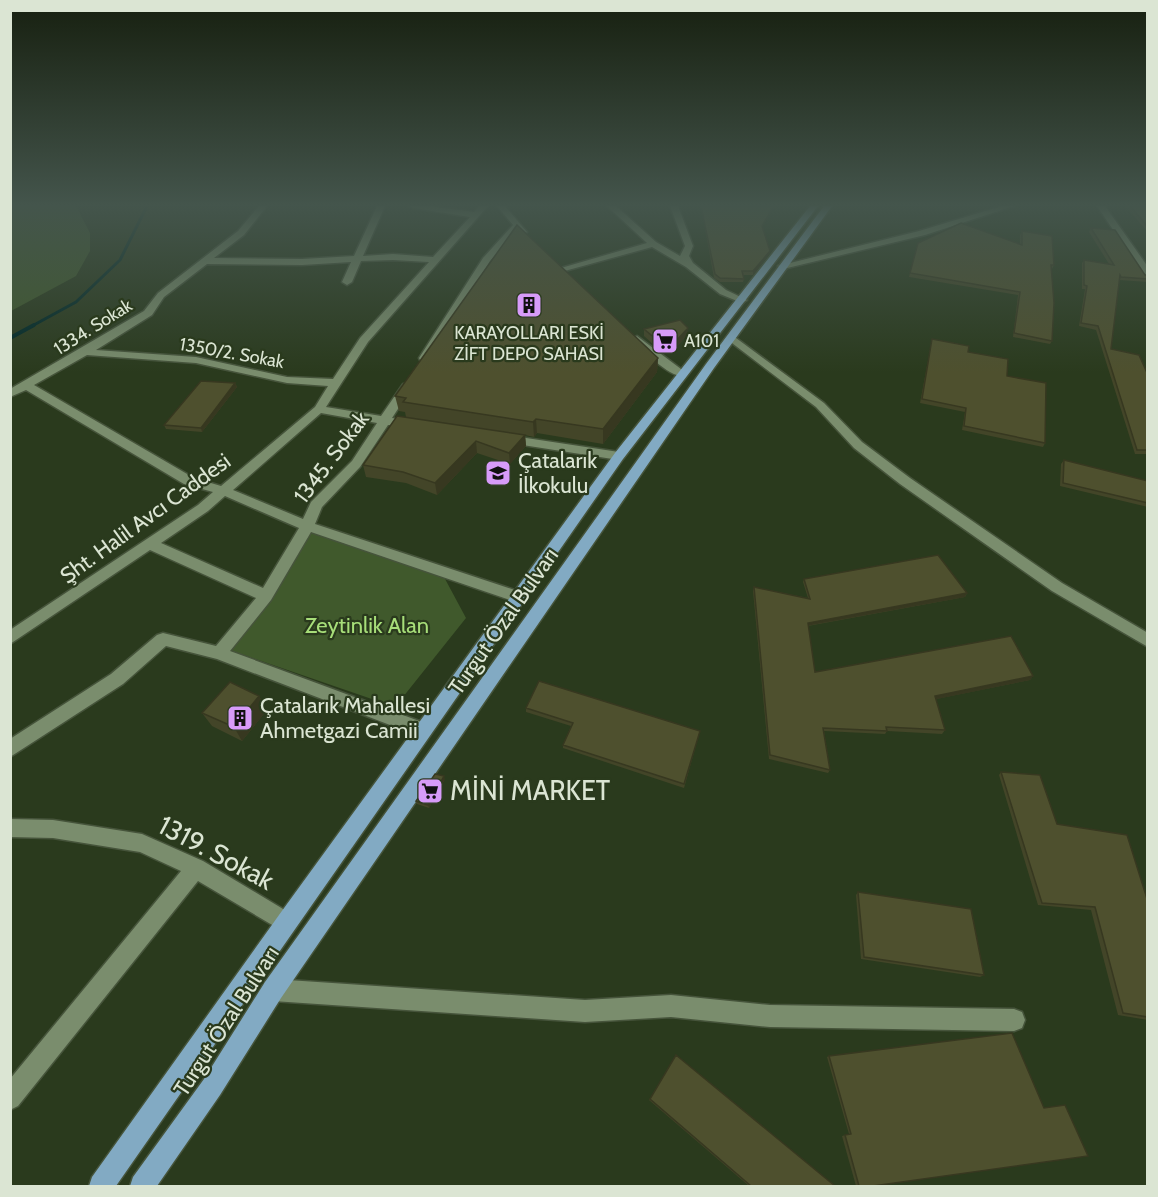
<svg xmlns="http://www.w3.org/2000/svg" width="1158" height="1197" viewBox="0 0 1158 1197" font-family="Cabin,sans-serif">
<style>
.green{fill:#40592c}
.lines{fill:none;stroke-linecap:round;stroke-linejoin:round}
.stream-far1{stroke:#002928;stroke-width:3}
.stream{stroke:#002928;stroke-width:4}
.minor-casing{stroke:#46543b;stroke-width:3}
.major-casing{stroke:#46543b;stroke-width:3}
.minor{fill:#7a8d6d;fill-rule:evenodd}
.major{fill:#82aac3;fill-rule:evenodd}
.wall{fill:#434528}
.shaded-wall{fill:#373820}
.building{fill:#4e502e;stroke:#373820;stroke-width:1.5}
.labels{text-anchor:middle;stroke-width:4.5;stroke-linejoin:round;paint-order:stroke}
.far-street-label{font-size:18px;fill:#dbe5d3;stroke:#2a3a1d}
.far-poi-label{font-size:18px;fill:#dbe5d3;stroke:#2a3a1d}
.street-label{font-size:22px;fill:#dbe5d3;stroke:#2a3a1d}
.poi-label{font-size:22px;fill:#dbe5d3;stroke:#2a3a1d;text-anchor:start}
.park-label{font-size:22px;fill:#a7de79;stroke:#2a3a1d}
.near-poi-label{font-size:27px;fill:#dbe5d3;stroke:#2a3a1d;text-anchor:start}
.near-street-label{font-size:27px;fill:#dbe5d3;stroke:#2a3a1d}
</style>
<rect width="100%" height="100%" fill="#2a3a1d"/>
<path class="green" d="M11 206H76L90 233V251L76 276 11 311Z
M311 533 444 577 466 618 395 707 229 650Z"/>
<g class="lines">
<path class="stream-far1" d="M32 326 76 302 120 260 147 206"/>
<path class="stream" d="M10 338 34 325"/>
<g class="minor-casing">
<path id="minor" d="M259 206H267L244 235 214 258 302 259 354 256 377 206H385L363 256 393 254 433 257 470 217 413 208 409 206H429L474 212 480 206H488L368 342 326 407 381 416 403 384H411L413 386 392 418 398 419V425H388L360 467 322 507 315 524 524 593 526 597 524 601 519 603 311 532 271 600 230 651 430 725 433 730 430 735 424 738 217 659 166 646 123 684 10 757V739L111 674 157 635 163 633 216 646 256 598 150 550 10 644V630L198 505 213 492 184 484 26 390 10 397V389L144 311 158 293 238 231ZM393 260 429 262 360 338 333 379 287 377 196 357 96 350 152 315 164 297 207 264 302 265 351 262 342 282 347 285 352 282 361 261ZM87 355 196 363 287 383 328 386 315 407 221 486 194 478 34 385ZM321 413 377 423 352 461 311 502 303 519 233 490ZM225 496 299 528 263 588 161 543 208 511Z
M497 206H505L527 232 523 235 517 231 490 261 428 360H420L419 358 483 258 513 225Z
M607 206H616L656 242 680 256 685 246 670 206H678L693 246 689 256 693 263 726 290 747 300 742 303 720 294 686 267 652 247 561 272V268L647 243Z
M1002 206H1014L925 235 783 269 778 266 919 231Z
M1097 206H1105L1148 267V278L1145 277Z
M732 335 824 403 862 442 910 478 1062 583 1148 633V647L1052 591 900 484 854 448 816 407 728 340V336Z
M637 336 685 372V376C670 379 645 351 633 341L632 339Z
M507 435 619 452 625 456 619 460 503 442V436Z
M10 819 53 820 142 834 203 861 293 915 296 922 293 929 286 932 279 929 198 881 18 1106 10 1110V1079L181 871 140 852 53 838 10 837Z
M273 979 585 1000 671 995 770 1005 1014 1009 1022 1012 1025 1020 1022 1028 1014 1031 770 1027 671 1017 585 1022 273 1001 265 998 262 990 265 982Z"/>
</g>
<g class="major-casing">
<path id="major" d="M810 206H818L623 459 116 1186H89L92 1177 279 915 615 453Z
M824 206H832L714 368 281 998 220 1095 157 1186H130L133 1177 204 1079 265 982 706 364Z"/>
</g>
<use href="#minor" class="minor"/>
<use href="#major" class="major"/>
</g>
<path class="wall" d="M697 206H775L762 227 770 251 769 254 753 275H743L744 279 743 282H720L714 278 701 206Z
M1125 206H1148V232Z
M1091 228 1145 275H1148V282L1119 280 1111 349 1148 375V454H1135L1096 330 1079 326 1085 289H1082V263L1084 260 1109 264 1089 232Z
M1022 231 1054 265 1052 269V341L1050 344 1013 337 1018 295 909 277 918 243 1020 245V235Z
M644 329 687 335 674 350 655 346 644 336Z
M932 339 968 352 1007 376 1045 443 1043 447 962 430 965 412 920 403Z
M658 358 657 372 603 444 537 433 534 437 525 435 526 446 510 464 477 453 437 495 406 483 366 477 363 465 406 417 405 412 399 411 395 396Z
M235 383 237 387 202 432 166 429 164 425Z
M1064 460 1148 481V507L1060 486 1061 464Z
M804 579 967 593 965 597 808 626 815 672 1033 676 1030 680 936 699 945 730 942 734 887 731 885 734 824 731 830 770 828 773 769 759 753 591 754 587 808 598 803 582Z
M259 696 267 710 242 741 212 726 202 713Z
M526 708 700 731 684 788 563 748V745L571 726 526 712Z
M1001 772 1057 824 1148 902V1020L1118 1015 1091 910 1038 905 999 775Z
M445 779 429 808 417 804 416 801Z
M858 892 984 975 980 977 861 959 856 895Z
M676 1055 835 1186H749L649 1100Z
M829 1056 874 1186H856L842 1136 849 1134 827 1057Z"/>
<path class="shaded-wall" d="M774 206H775L761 229 762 226Z
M770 251 769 254 753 275V271Z
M688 328 687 335 674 350V343Z
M658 358 657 372 603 444V429Z
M235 383 237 387 202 432 201 428Z
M536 419 537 433 534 437 533 422Z
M525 435 526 446 510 464 509 453Z
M476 441 477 453 437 495 435 483Z
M967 593 965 597 806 626 808 623Z
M1033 676 1030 680 932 700 935 696Z
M259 696 267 710 242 741 234 727Z
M444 776 445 779 429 808 428 805Z"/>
<path class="building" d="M701 206H774L762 226 770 251 753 271H742L744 279 720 278 715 274Z
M1130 206H1148V227Z
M961 223 1022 245V231L1052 236 1054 265H1051L1054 303 1052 341 1014 333 1020 292 910 273 918 243Z
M517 225 658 358 603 429 536 419 533 422 403 402 406 398 395 396Z
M1091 228 1115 230 1145 275H1148V279L1121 277 1120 275 1111 349 1139 355 1148 375V450H1137L1098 326 1081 323 1087 286 1084 285V260L1114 265Z
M680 320 688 328 674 343 656 339 644 329Z
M932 339 969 346 968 352 1008 359 1007 376 1046 383 1045 443 964 426 966 408 922 399Z
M201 381 235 383 201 428 164 425Z
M397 416 525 435 509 453 476 441 435 483 403 472 363 465Z
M1064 460 1148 481V503L1063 483Z
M938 555 967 593 808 623 815 672 1011 636 1033 676 935 696 945 730 886 727 887 731 823 728 830 770 770 755 754 587 810 599 804 579Z
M539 681 700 731 684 784 563 745 573 723 526 708Z
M230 682 259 696 234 727 202 713Z
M1001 772 1040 775 1057 824 1127 835 1148 902V1017L1123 1013 1095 907 1042 903Z
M435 774 444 776 428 805 416 801Z
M858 892 971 909 984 975 864 957Z
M1012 1033 1044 1108 1065 1105 1088 1156 873 1186H859L845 1135 851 1134 829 1056Z
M676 1055 835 1186H751L650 1099Z"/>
<linearGradient id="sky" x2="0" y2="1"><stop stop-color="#172010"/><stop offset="0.55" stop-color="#44554c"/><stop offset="1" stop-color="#44554c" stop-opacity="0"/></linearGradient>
<rect width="1158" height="373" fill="url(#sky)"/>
<defs>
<g id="building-square" transform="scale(1.35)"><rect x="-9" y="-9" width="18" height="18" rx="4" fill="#d79bf9" stroke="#2a3a1d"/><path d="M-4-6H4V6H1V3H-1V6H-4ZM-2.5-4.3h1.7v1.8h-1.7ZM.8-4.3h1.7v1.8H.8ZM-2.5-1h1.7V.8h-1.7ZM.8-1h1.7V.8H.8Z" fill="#111"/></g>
<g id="supermarket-square" transform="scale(1.35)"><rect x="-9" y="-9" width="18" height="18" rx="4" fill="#d79bf9" stroke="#2a3a1d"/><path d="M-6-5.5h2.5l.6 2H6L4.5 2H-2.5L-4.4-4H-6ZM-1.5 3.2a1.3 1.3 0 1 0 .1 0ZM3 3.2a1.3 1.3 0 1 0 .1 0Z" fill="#111"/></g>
<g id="school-square" transform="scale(1.35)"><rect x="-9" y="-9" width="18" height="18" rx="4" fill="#d79bf9" stroke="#2a3a1d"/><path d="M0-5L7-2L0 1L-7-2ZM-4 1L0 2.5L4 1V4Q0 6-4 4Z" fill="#111"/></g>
</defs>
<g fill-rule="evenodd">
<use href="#building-square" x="529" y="305"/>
<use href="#supermarket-square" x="665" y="341"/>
<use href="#school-square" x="498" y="473"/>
<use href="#building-square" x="240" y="718"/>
<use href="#supermarket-square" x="430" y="791"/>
</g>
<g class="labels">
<g class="far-street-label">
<text transform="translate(93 327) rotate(-32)" y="6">1334. Sokak</text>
<text transform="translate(232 353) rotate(10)" y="6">1350/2. Sokak</text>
</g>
<g class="far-poi-label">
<text x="529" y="339">KARAYOLLARI ESKİ<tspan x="529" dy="21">ZİFT DEPO SAHASI</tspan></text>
<text x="684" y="347" text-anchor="start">A101</text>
</g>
<g class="street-label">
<text transform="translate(331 457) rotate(-53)" y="8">1345. Sokak</text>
<text transform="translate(145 518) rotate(-36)" y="8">Şht. Halil Avcı Caddesi</text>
<text transform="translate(503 621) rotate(-55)" y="8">Turgut Özal Bulvarı</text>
<text transform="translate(226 1021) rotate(-57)" y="8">Turgut Özal Bulvarı</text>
</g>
<g class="poi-label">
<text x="518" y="468">Çatalarık<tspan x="518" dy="25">İlkokulu</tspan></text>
<text x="260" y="713">Çatalarık Mahallesi<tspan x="260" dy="25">Ahmetgazi Camii</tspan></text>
</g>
<g class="park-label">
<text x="367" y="633">Zeytinlik Alan</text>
</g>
<g class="near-poi-label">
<text x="450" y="800">MİNİ MARKET</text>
</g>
<g class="near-street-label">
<text transform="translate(216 853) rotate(28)" y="9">1319. Sokak</text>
</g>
</g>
<rect width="1158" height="1197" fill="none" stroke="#dbe5d3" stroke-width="24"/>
</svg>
